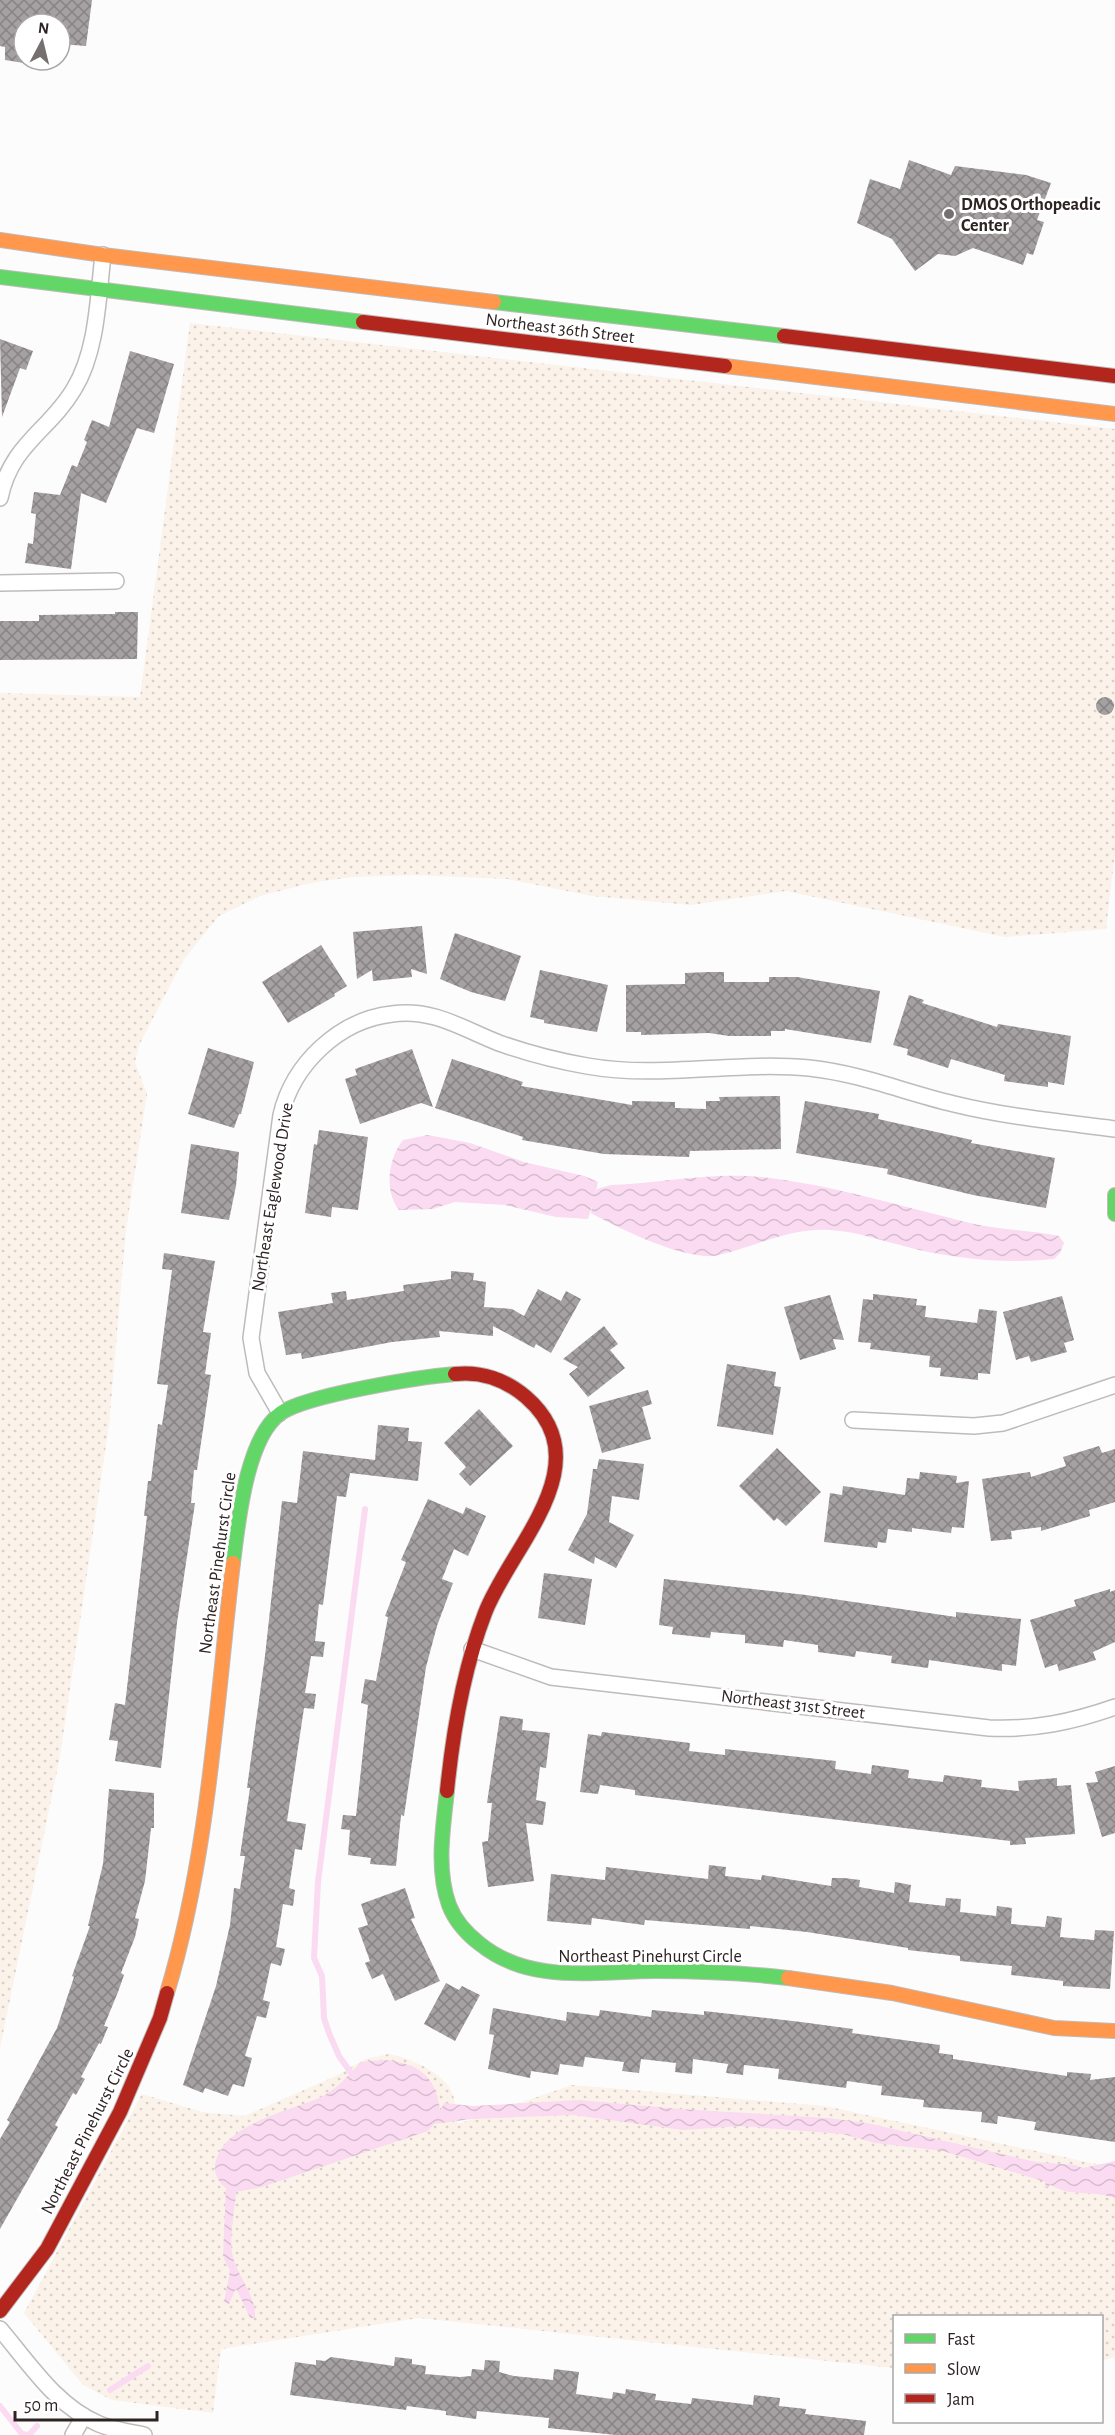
<svg xmlns="http://www.w3.org/2000/svg" width="1115" height="2435" viewBox="0 0 1115 2435" font-family="'Alegreya Sans',sans-serif">
<style>
.green{fill:url(#green-dots)}
.water{fill:url(#water-waves)}
.lines{fill:none;stroke-linecap:round;stroke-linejoin:round}
.stream{stroke:#fadbf1;stroke-width:6}
.building{fill:url(#building-cross-hatch)}
.street-casing{stroke:#c0bbbb;stroke-width:18}
.fast-casing{stroke:#c0bbbb;stroke-width:16}
.slow-casing{stroke:#c0bbbb;stroke-width:16}
.jam-casing{stroke:#c0bbbb;stroke-width:16}
.street{stroke:#fff;stroke-width:15}
.fast{stroke:#63d668;stroke-width:14}
.slow{stroke:#ff974d;stroke-width:14}
.jam{stroke:#b3261e;stroke-width:14}
.poi-dot{fill:#766f6f;stroke:#fff;stroke-width:2}
.labels{text-anchor:middle;stroke-width:6;stroke-linejoin:round;paint-order:stroke}
.poi-label{font-size:18px;font-weight:bold;fill:#2e2323;stroke:#fff;text-anchor:start}
.street-label{font-size:18px;fill:#2e2323;stroke:#fff}
</style>
<defs>
<pattern id="green-dots" width="8" height="8" patternUnits="userSpaceOnUse" patternTransform="scale(1.5)"><rect width="8" height="8" fill="#fbf2ea"/><path d="M2 2h.1M6 6h.1" fill="none" stroke="#d7cfc8" stroke-width="1.8" stroke-linecap="round"/></pattern>
<pattern id="water-waves" width="16" height="10" patternUnits="userSpaceOnUse" patternTransform="scale(1.5)"><rect width="16" height="10" fill="#fadbf1"/><path d="M0 5q4-4 8 0t8 0" fill="none" stroke="#d7bcce"/></pattern>
<pattern id="building-cross-hatch" width="8" height="8" patternUnits="userSpaceOnUse" patternTransform="scale(1.5)"><rect width="8" height="8" fill="#a5a0a1"/><path d="M0 0l8 8M0 8l8-8" fill="none" stroke="#878283"/></pattern>
</defs>
<rect width="100%" height="100%" fill="#fcfcfc"/>
<path class="green" d="M190 323 1115 429V853L1106 929 1005 937 786 891 691 905 592 896 507 879 415 875 352 877 311 883 260 896 219 916 184 959 139 1045 135 1062 147 1094 126 1230 109 1425 60 1756 0 2048V693L140 697Z
M389 2054C410 2058 446 2073 453 2095 456 2104 456 2114 458 2124L572 2085 825 2106 1115 2168V2357L1102 2361V2316H894V2368L419 2318 221 2349 213 2413 112 2400 83 2385 24 2313 142 2094 202 2112 244 2116 336 2076 365 2059Z"/>
<path class="water" d="M428 1135 470 1143 524 1162 584 1176 598 1182 595 1196 597 1189 611 1185C660 1183 712 1172 761 1177 833 1185 903 1207 974 1224 1002 1230 1031 1230 1059 1236L1064 1243 1060 1253 1054 1259C1002 1264 950 1259 900 1245 876 1239 854 1231 829 1230 790 1228 756 1246 719 1255 689 1263 618 1228 591 1213L592 1206 588 1219 556 1217 505 1205 455 1202 433 1209 399 1210C384 1191 388 1159 403 1140Z
M383 2060C417 2062 437 2076 440 2111L444 2103 473 2106 579 2100 680 2109 828 2118 867 2123 1036 2162 1075 2165 1083 2168 1115 2161V2198C1094 2190 1069 2197 1051 2185L1044 2188 1046 2182 943 2151 875 2143 843 2134 741 2126 683 2130 573 2115 472 2119 434 2124 428 2131 262 2187 236 2192C235 2209 229 2238 232 2253 236 2275 257 2296 255 2318H250L236 2288 229 2304 224 2302 230 2271 223 2256 226 2188C219 2184 214 2173 215 2165 222 2124 287 2112 319 2098 337 2090 348 2075 361 2062Z"/>
<g class="lines">
<path class="stream" d="M354 2077 339 2056 329 2033 324 2018 322 1976 314 1958 318 1882 365 1509
M110 2390 148 2366
M0 2406 22 2434 29 2435 37 2426"/>
</g>
<path class="building" d="M0 0H92L86 46 60 44V24H24V63L5 60V47L0 46Z
M909 160 951 175 955 166 1026 175 1051 183 1037 220 1044 222 1033 255 1027 253 1023 265 973 248 955 256 938 254 915 271 892 239 857 223 870 179 900 189Z
M0 339 33 351 26 370 20 368 2 417Z
M130 351 174 364 154 433 137 428 106 503 81 493 71 569 25 563 28 543 33 544 36 514 31 513 34 492 60 495 72 465 77 467 87 442 84 440 92 420 109 427Z
M115 612H138L137 659 0 660V621H39V615L115 614Z
M1096 706a9 9 0 1 1 18 0a9 9 0 1 1-18 0Z
M422 926 427 974 411 969 412 977 373 981 372 970 357 979 353 932Z
M455 933 521 956 505 1001 471 992 440 979Z
M321 945 347 986 334 994 335 996 288 1023 262 982Z
M540 970 608 985 597 1032 544 1023V1020L530 1017Z
M709 972H724V982H769V977H797L880 991 871 1043 785 1029V1031H771V1036H729L709 1033 641 1035V1032H626V985L685 984V973Z
M909 995 924 1000 922 1003 997 1027 998 1024 1071 1036 1064 1085 1048 1082V1087L1004 1081 1005 1075 951 1059 948 1068 907 1055 908 1049 893 1045Z
M208 1048 254 1062 241 1114H239L234 1128 188 1114Z
M412 1049 433 1107 421 1103 360 1124 345 1079 357 1075 355 1069Z
M452 1059 523 1082 521 1086 632 1105V1101L675 1102V1108L706 1109V1101H720L719 1097 780 1096 781 1149 690 1151 689 1157 604 1154 522 1140 523 1137 435 1108Z
M805 1101 879 1114 878 1119 972 1140 971 1143 1055 1158 1046 1208 973 1195 887 1174 888 1169 796 1153Z
M319 1130 368 1137 358 1210 332 1207 331 1217 305 1213 314 1144 317 1145Z
M191 1144 239 1152 236 1186 229 1220 181 1213Z
M164 1253 215 1261 203 1332 211 1333 205 1374 211 1375 197 1470H194L191 1503H195L177 1623 161 1768 115 1761 118 1741 109 1740 115 1703 125 1705 147 1516H144L148 1481H151L158 1424 162 1425 168 1385 157 1384 172 1270 162 1269Z
M451 1271 474 1273 473 1280 486 1282 484 1307 512 1309 524 1316 538 1289 561 1301 566 1291 581 1299 551 1353 536 1344 534 1348 493 1326V1336L439 1331 440 1337 392 1342 302 1359 301 1353 286 1355 278 1312 333 1303 331 1293 346 1291 347 1300 404 1291 403 1285 451 1279Z
M873 1294 917 1299 916 1305 926 1306 925 1317 977 1323 979 1309 997 1311 990 1374 978 1373V1380L940 1376 941 1368 929 1367 930 1356 870 1349 871 1343 858 1342 863 1299 873 1300Z
M830 1295 844 1340 833 1339 836 1349 800 1360 784 1307Z
M1062 1296 1074 1340 1064 1343 1067 1352 1031 1362 1029 1356 1016 1360 1003 1312Z
M604 1326 618 1344 610 1350 625 1368 588 1397 569 1374 578 1367 563 1359Z
M727 1364 776 1372 774 1386 781 1387 773 1435 717 1426Z
M648 1390 652 1404 642 1407 651 1439 602 1453 589 1406Z
M479 1409 513 1446 470 1486 459 1474 466 1467 444 1443Z
M378 1425 409 1428 408 1441 422 1442 418 1481 350 1473 346 1497 337 1496 323 1605 319 1604 315 1641 325 1642 323 1657 311 1656 305 1693 316 1694 314 1709 304 1708 287 1821 306 1824 302 1850 295 1849 289 1888 295 1890 293 1906 283 1904 276 1947 285 1949 281 1966 271 1963 263 2000 270 2002 266 2018 257 2016 245 2056 252 2058 244 2087 233 2084 228 2096 205 2088 203 2093 183 2085 216 1986 230 1925 234 1888 240 1889 245 1856H240L250 1788H247L265 1656 282 1501 297 1503 303 1451 375 1460Z
M1099 1446 1102 1453 1115 1449V1502L1089 1510 1090 1516 1041 1531V1527L1011 1531 1012 1539 991 1541 982 1479 1030 1472 1031 1477 1066 1466 1063 1457Z
M777 1448 821 1492 786 1526 777 1518 774 1521 739 1486Z
M599 1459 644 1464 639 1500 612 1496 609 1522 634 1535 616 1568 595 1557 594 1564 568 1550 587 1514 593 1469H597Z
M920 1472 957 1476 956 1483 969 1481 964 1528 952 1527 951 1533 912 1528V1532L888 1529 886 1543 878 1542 877 1548 824 1542 830 1493 842 1495 843 1486 905 1495 907 1478 919 1479Z
M428 1499 463 1514 466 1507 486 1516 468 1556 454 1549 442 1579 453 1583 437 1626 426 1667 404 1816 401 1815 396 1866 370 1864 371 1858 348 1855 350 1830 341 1829 343 1815 356 1816 368 1705 361 1703 365 1679 376 1681 388 1617 385 1616 406 1562 401 1560Z
M544 1573 592 1579 585 1625 538 1618Z
M664 1579 806 1595 956 1617V1612L1021 1619 1016 1666 1002 1664V1671L929 1660 928 1668 891 1663 892 1656 856 1651 855 1657 818 1652V1645L784 1640 783 1647 745 1643V1635L711 1632 710 1638 672 1634 673 1627 659 1625Z
M1110 1589V1592L1115 1590V1642L1093 1652 1096 1660 1059 1671 1057 1664 1045 1668 1030 1620 1076 1606 1074 1600Z
M500 1716 523 1719 522 1730 550 1733 546 1768 540 1767 536 1800 546 1802 543 1825 526 1823 534 1881 488 1887 482 1842 488 1841 492 1803H487Z
M602 1732 690 1743 689 1751 725 1755V1749L836 1761 835 1769 871 1774 872 1765 909 1770 908 1778 943 1782 944 1775 982 1780 981 1787 1019 1791 1018 1781 1057 1778V1786L1071 1785 1075 1834 1025 1838 1026 1844 1010 1845V1841L635 1795V1790L600 1785 598 1794 580 1792 588 1734 601 1736Z
M1115 1766V1833L1102 1837 1086 1783 1098 1782 1095 1772Z
M109 1789 154 1793V1828H151L145 1881 135 1918 139 1919 135 1937 121 1973 124 1975 118 1992 104 2026 108 2027 101 2044 99 2043 81 2077 85 2079 76 2095 73 2093 55 2125 58 2127 0 2229V2139L10 2122 7 2120 57 2028 74 1977 72 1976 90 1926H88L103 1864Z
M709 1865 726 1867 725 1876 761 1880 762 1875 831 1886 832 1878H844L860 1880 859 1887 894 1893 895 1882 911 1885 909 1902 945 1906 946 1898 961 1899 960 1912 996 1916 997 1906 1012 1908 1011 1924 1045 1927 1047 1916 1062 1918 1060 1937 1094 1940 1095 1930 1114 1931 1110 1989 1063 1986V1981L1011 1975 1012 1966 960 1961V1956L908 1950V1948L807 1932 750 1926V1929L645 1920 644 1925 592 1918 591 1925 547 1921 551 1874 605 1880 606 1867 708 1879Z
M405 1888 415 1918 411 1919 440 1981 395 2001 383 1974 372 1979 365 1963 370 1961 358 1928 368 1925 361 1904Z
M446 1983 459 1990 462 1986 480 1995 455 2041 424 2024Z
M493 2008 566 2021 567 2012 599 2016 600 2010 651 2017 652 2010 704 2015V2011L801 2022 853 2029 852 2033 940 2045 939 2053 953 2055V2059L1067 2076V2072L1091 2074 1090 2080 1115 2077V2142L1034 2130 1036 2122 998 2116 997 2124 981 2122 982 2112 923 2107 924 2100 881 2095 882 2086 847 2081 846 2088 778 2079 779 2069 744 2065 743 2075 726 2073 728 2064 693 2059 692 2074 675 2072 676 2063 641 2059 639 2073 622 2071 624 2062 585 2057 583 2067 560 2064 558 2075 531 2071 530 2078 511 2074 488 2069 494 2035 489 2034Z
M331 2357 394 2366 395 2357 412 2359V2364L426 2366 425 2374 460 2377 471 2376 472 2369 484 2370 485 2360 500 2361 499 2372 514 2376 553 2380 554 2369 579 2372 576 2394 612 2399 613 2392 625 2394 626 2389 656 2394 655 2400 691 2404 692 2398 753 2405 754 2395 780 2398 779 2406 806 2409 805 2414 866 2421 864 2435H616L548 2428 549 2418 477 2411 476 2419 446 2415V2411L407 2406 406 2410 290 2395 295 2362 316 2365V2360L325 2361Z"/>
<g class="lines">
<g class="street-casing">
<path id="street" d="M0 498C11 444 49 431 74 389 97 352 98 298 103 255
M0 583 116 581
M280 1413 257 1373 251 1338 281 1115C293 1064 339 1020 392 1014 433 1008 463 1029 499 1043 527 1053 558 1061 587 1066 661 1079 734 1061 809 1068 863 1074 903 1092 954 1104 1007 1117 1061 1122 1115 1129
M853 1420 974 1426 1003 1423 1115 1385
M472 1649 551 1677 989 1728C1034 1730 1072 1722 1115 1707
M0 2329C29 2363 56 2406 99 2424 113 2430 129 2432 144 2435
M73 2435 84 2416"/>
</g>
<g class="fast-casing">
<path id="fast" d="M0 277 363 322
M494 302 784 336
M1115 1195V1214
M233 1563C238 1524 246 1437 281 1413 307 1395 420 1377 455 1374
M447 1791C443 1828 436 1869 449 1905 455 1921 467 1934 480 1944 531 1985 595 1971 656 1971 700 1971 744 1973 788 1978"/>
</g>
<g class="slow-casing">
<path id="slow" d="M0 240 103 255 494 302
M725 366 1115 414
M788 1978 892 1993 1054 2028 1115 2031
M167 1993C209 1854 216 1706 233 1563"/>
</g>
<g class="jam-casing">
<path id="jam" d="M363 322 725 366
M784 336 1115 376
M447 1791C453 1731 463 1670 485 1613 510 1547 603 1464 526 1397 506 1380 481 1371 455 1374
M0 2311 47 2249 120 2112 160 2018 167 1993"/>
</g>
<use href="#street" class="street"/>
<use href="#fast" class="fast"/>
<use href="#slow" class="slow"/>
<use href="#jam" class="jam"/>
</g>
<circle class="poi-dot" cx="949" cy="214" r="6"/>
<g class="labels">
<g class="poi-label">
<text x="961" y="210">DMOS Orthopeadic<tspan x="961" dy="21">Center</tspan></text>
</g>
<g class="street-label">
<text transform="translate(560 328) rotate(7)" y="6">Northeast 36th Street</text>
<text transform="translate(272 1197) rotate(-81)" y="6">Northeast Eaglewood Drive</text>
<text transform="translate(217 1563) rotate(-82)" y="6">Northeast Pinehurst Circle</text>
<text transform="translate(793 1704) rotate(7)" y="6">Northeast 31st Street</text>
<text x="650" y="1962">Northeast Pinehurst Circle</text>
<text transform="translate(87 2131) rotate(-63)" y="6">Northeast Pinehurst Circle</text>
</g>
</g>
<rect x="893" y="2315" width="210" height="108" fill="#ffffff" stroke="#aba7a7" stroke-width="1.5"/>
<rect x="905" y="2334" width="30" height="9" fill="#63d668" stroke="#aba7a7" stroke-width="1.5"/>
<text x="947" y="2345" font-size="18" fill="#2e2323">Fast</text>
<rect x="905" y="2364" width="30" height="9" fill="#ff974d" stroke="#aba7a7" stroke-width="1.5"/>
<text x="947" y="2375" font-size="18" fill="#2e2323">Slow</text>
<rect x="905" y="2394" width="30" height="9" fill="#b3261e" stroke="#aba7a7" stroke-width="1.5"/>
<text x="947" y="2405" font-size="18" fill="#2e2323">Jam</text>
<g transform="translate(42 42) rotate(7)"><circle r="28" fill="#ffffff" stroke="#aba7a7" stroke-width="1.5"/>
<path d="M0-4.5L10 22L0 15L-10 22Z" fill="#766f6f"/>
<text y="-9" font-size="16" font-weight="bold" text-anchor="middle" fill="#2e2323">N</text>
</g>
<path d="M15 2411v9h142v-9" fill="none" stroke="#2e2323" stroke-width="3"/>
<text x="24" y="2411" font-size="18" fill="#2e2323" stroke="#ffffff" stroke-width="4.5" paint-order="stroke">50 m</text>
</svg>
